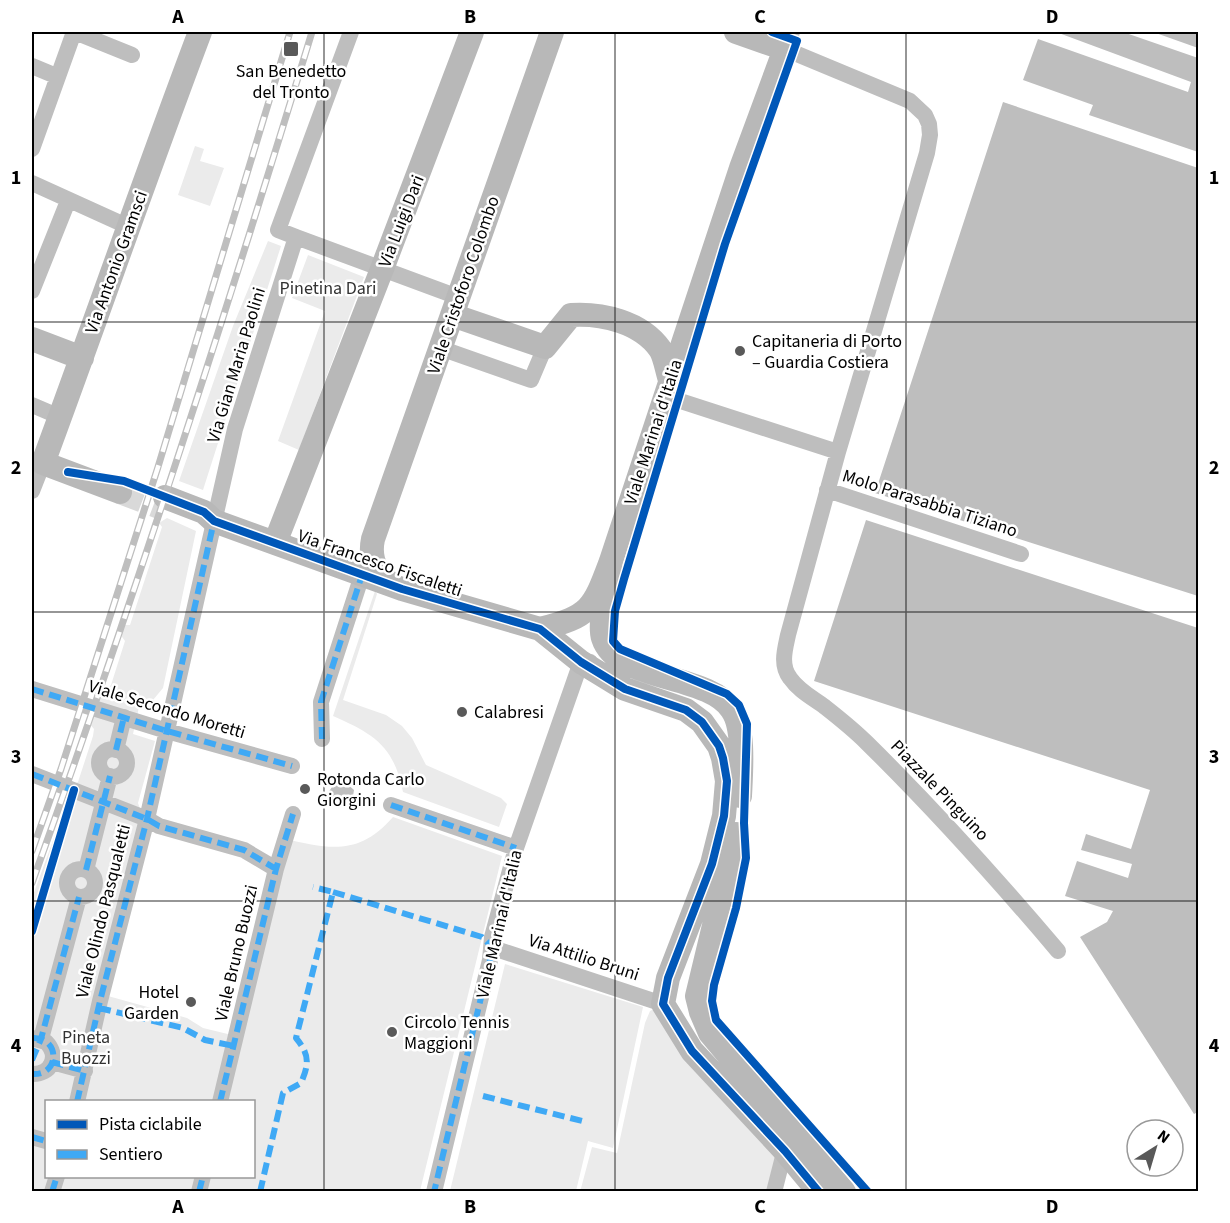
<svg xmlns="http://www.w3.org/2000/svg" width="1230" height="1223" viewBox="0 0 1230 1223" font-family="'Source Sans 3',sans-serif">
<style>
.green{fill:#ebebeb;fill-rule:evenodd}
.water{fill:#bebebe}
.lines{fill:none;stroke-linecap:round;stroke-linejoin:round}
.secondary-tunnel{stroke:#d9d9d9;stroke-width:24;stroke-dasharray:24 12;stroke-linecap:butt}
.street{stroke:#bebebe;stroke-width:16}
.secondary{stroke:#b8b8b8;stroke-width:24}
.rail-casing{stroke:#bebebe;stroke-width:7}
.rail{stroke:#fff;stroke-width:4.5;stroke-dasharray:14;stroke-linecap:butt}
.quiet{stroke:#3fa9f5;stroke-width:6;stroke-dasharray:12 6;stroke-linecap:butt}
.cycleway-casing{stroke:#fff;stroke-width:11}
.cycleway{stroke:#0057b8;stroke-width:8}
.grid{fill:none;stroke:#000;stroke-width:1.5;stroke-opacity:0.55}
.poi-dot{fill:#595959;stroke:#fff;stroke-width:2}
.labels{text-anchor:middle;stroke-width:5;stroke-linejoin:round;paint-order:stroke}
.poi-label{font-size:18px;fill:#000;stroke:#fff;text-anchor:start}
.street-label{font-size:18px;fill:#000;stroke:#fff}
.park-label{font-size:18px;fill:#323232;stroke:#fff}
.neatline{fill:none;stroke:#000;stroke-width:2}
.grid-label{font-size:20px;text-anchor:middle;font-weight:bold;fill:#000}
</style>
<rect width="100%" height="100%" fill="#fff"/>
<path class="green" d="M195 146 204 149 200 161 224 168 210 206 178 195Z
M268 241 281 246 203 490 179 481 233 326Z
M308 255 364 277 299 450 278 441 325 311 292 298Z
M167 518 196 531 163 688 153 700 144 703 139 707 133 734 155 741 138 803 149 835 108 996 187 1018 203 1028 236 1036 285 839C330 849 359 856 393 817L502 856 420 1191H32V898L70 794 74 784 78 782 93 736 94 729 89 723 100 690 108 688 111 685 125 641 120 634 123 625H130L162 527 159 523ZM46 1102H254V1176H46Z
M375 591 377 594 343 700 386 715 402 726 412 738 426 765 501 798 507 804 499 827 403 792C394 746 374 734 333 716Z
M505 964 643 1007 613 1148 588 1141 576 1191H450Z
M656 1008 778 1157 770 1191 580 1192 592 1147 617 1153 645 1023 650 1011Z"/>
<path class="water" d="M1056 32H1123L1198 58V152L1089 115 1093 105 1023 80 1038 39 1188 92 1191 82Z
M1153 32H1198V48Z
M1003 102 1198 168V596L875 493Z
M866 520 1198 628V1112L1194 1114 1080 937 1107 922 1113 911 1065 896 1077 861 1128 878 1132 864 1081 850 1086 834 1131 849 1150 790 814 681Z
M337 774 343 775 345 782 354 790 353 796 332 801 327 795 333 785 332 778Z"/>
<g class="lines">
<path class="secondary-tunnel" d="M120 492 162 508"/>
<path class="street" d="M75 32 132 55
M792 32 785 49 910 101 925 115 929 124 930 135 927 153 838 452 788 635C785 649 780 665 790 678 799 691 813 698 825 707 839 718 854 730 867 743 934 809 997 879 1058 951
M32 66 56 76
M32 149 74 32
M32 183 129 227
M296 237 458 297
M32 291 68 201
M440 348 531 380 545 347
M665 396 838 452
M32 405 60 417
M827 490 1021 554
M32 491 43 463
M32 689 167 731 292 766
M322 739 321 702 362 575
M99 763a14 14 0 1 1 28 0a14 14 0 1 1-28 0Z
M116 750 124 717
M32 774 147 819 159 826 244 850 276 869
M391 805 516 848
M67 883a14 14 0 1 1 28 0a14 14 0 1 1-28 0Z
M86 870 110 776
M493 948 663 1004
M41 1039 79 897
M52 1062 85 1071
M32 1074C51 1075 60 1056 46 1042L32 1038
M77 1102 100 1001 147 819 235 429 296 237 278 230 351 32
M220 1102 276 869 293 814
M32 1137 46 1141
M52 1192 57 1176
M199 1192 203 1176
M434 1192 490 960 492 937 516 848 581 662H590
M774 1192 786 1145"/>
<path class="secondary" d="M452 315 545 347 571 315C602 313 641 322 660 349 665 357 667 371 670 380
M32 339 82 358
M120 492 43 463C96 320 146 175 200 32
M165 497 204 512 214 521 402 589 540 629 581 662 625 689 686 710 702 722 719 746 723 758 727 781 724 816 712 864 668 978 663 1004 692 1051 785 1151 819 1192
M275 543 382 269 472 32
M611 561C609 579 598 623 603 638 617 682 709 673 732 710 745 728 741 774 740 796
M392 584C376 574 369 558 373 539L552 32
M540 629C591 616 593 609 611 561L741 168 785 49 736 32
M736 834 697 996 701 1012 710 1033 844 1192"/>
<g class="rail-casing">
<path id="rail" d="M32 851 61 769 158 467 290 32
M32 883C133 602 225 317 312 32"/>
</g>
<use href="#rail" class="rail"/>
<path class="quiet" d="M32 689 167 731 292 766
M322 739 321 702 362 575
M116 750 124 717
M32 774 147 819 159 826 244 850 276 869
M391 805 516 848
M86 870 110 776
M333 892 482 937 493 948 434 1192
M99 1008 183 1028 205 1040 234 1046
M32 1038C60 1036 61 1076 32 1074
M32 1060 41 1039 79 897
M52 1062 85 1071
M483 1096 586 1122
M77 1102 100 1001 147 819 214 521
M220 1102 276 869 293 814
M32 1137 46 1141
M52 1192 57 1176
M199 1192 203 1176
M260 1192 283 1093 301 1083C309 1064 310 1055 296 1038L333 892 313 887"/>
<g class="cycleway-casing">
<path id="cycleway" d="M772 32 797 41 725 244 624 579 615 611 613 641 620 649 727 694 739 705 747 724 744 823 746 858 736 908 714 985 712 1001 716 1020 868 1192
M68 472 124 481 204 512 214 521 402 589 540 629 581 662 625 689 686 710 702 722 719 746 723 758 727 781 724 816 712 864 668 978 663 1004 692 1051 785 1151 819 1192
M32 931 74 790"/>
</g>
<use href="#cycleway" class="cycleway"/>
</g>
<path class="grid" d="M324 32V1192M615 32V1192M906 32V1192M32 322H1198M32 612H1198M32 901H1198"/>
<g class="poi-dot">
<rect x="283" y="41" width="16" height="16" rx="3"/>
<circle cx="740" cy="351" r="6"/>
<circle cx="462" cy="712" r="6"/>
<circle cx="305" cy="789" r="6"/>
<circle cx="191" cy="1002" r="6"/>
<circle cx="392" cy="1032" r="6"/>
</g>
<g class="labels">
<g class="poi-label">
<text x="291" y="77" text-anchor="middle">San Benedetto<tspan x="291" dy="21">del Tronto</tspan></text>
<text x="752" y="347">Capitaneria di Porto<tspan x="752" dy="21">– Guardia Costiera</tspan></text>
<text x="474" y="718">Calabresi</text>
<text x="317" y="785">Rotonda Carlo<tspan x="317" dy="21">Giorgini</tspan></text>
<text x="179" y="998" text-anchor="end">Hotel<tspan x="179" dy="21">Garden</tspan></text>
<text x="404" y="1028">Circolo Tennis<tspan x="404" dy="21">Maggioni</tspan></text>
</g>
<g class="street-label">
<text transform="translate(401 221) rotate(-69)" y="6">Via Luigi Dari</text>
<text transform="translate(116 262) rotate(-70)" y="6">Via Antonio Gramsci</text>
<text transform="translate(463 285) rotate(-71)" y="6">Viale Cristoforo Colombo</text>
<text transform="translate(236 365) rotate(-73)" y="6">Via Gian Maria Paolini</text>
<text transform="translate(653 432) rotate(-72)" y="6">Viale Marinai d'Italia</text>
<text transform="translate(930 503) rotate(18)" y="6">Molo Parasabbia Tiziano</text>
<text transform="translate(380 563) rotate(19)" y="6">Via Francesco Fiscaletti</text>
<text transform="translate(167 709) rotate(17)" y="6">Viale Secondo Moretti</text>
<text transform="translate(940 790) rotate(46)" y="6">Piazzale Pinguino</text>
<text transform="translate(103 911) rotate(-76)" y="6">Viale Olindo Pasqualetti</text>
<text transform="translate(499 924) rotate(-77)" y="6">Viale Marinai d'Italia</text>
<text transform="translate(236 953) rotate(-77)" y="6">Viale Bruno Buozzi</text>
<text transform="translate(584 957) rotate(18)" y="6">Via Attilio Bruni</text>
</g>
<g class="park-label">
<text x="328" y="294">Pinetina Dari</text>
<text x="86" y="1043">Pineta<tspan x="86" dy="21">Buozzi</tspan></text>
</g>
</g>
<rect width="1230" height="1223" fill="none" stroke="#ffffff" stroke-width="66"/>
<rect x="45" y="1100" width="210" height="78" fill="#ffffff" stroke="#999999" stroke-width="1.5"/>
<rect x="57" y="1120" width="30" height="9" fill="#0057b8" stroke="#999999" stroke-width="1.5"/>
<text x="99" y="1130" font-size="18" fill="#000000">Pista ciclabile</text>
<rect x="57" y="1150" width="30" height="9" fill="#3fa9f5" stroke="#999999" stroke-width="1.5"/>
<text x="99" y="1160" font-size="18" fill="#000000">Sentiero</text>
<g transform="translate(1155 1148) rotate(37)"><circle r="28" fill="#ffffff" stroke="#999999" stroke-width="1.5"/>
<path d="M0-4.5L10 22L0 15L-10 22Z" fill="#595959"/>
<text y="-9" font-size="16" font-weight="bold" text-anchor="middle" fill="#000000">N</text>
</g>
<rect x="33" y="33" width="1164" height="1157" class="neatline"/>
<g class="grid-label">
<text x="178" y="23">A</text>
<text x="470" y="23">B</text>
<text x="760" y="23">C</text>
<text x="1052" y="23">D</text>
<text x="16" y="184">1</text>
<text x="1214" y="184">1</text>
<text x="16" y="474">2</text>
<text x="1214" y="474">2</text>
<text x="16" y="763">3</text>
<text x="1214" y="763">3</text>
<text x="16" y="1052">4</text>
<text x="1214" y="1052">4</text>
<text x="178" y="1213">A</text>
<text x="470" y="1213">B</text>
<text x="760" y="1213">C</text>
<text x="1052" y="1213">D</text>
</g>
</svg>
